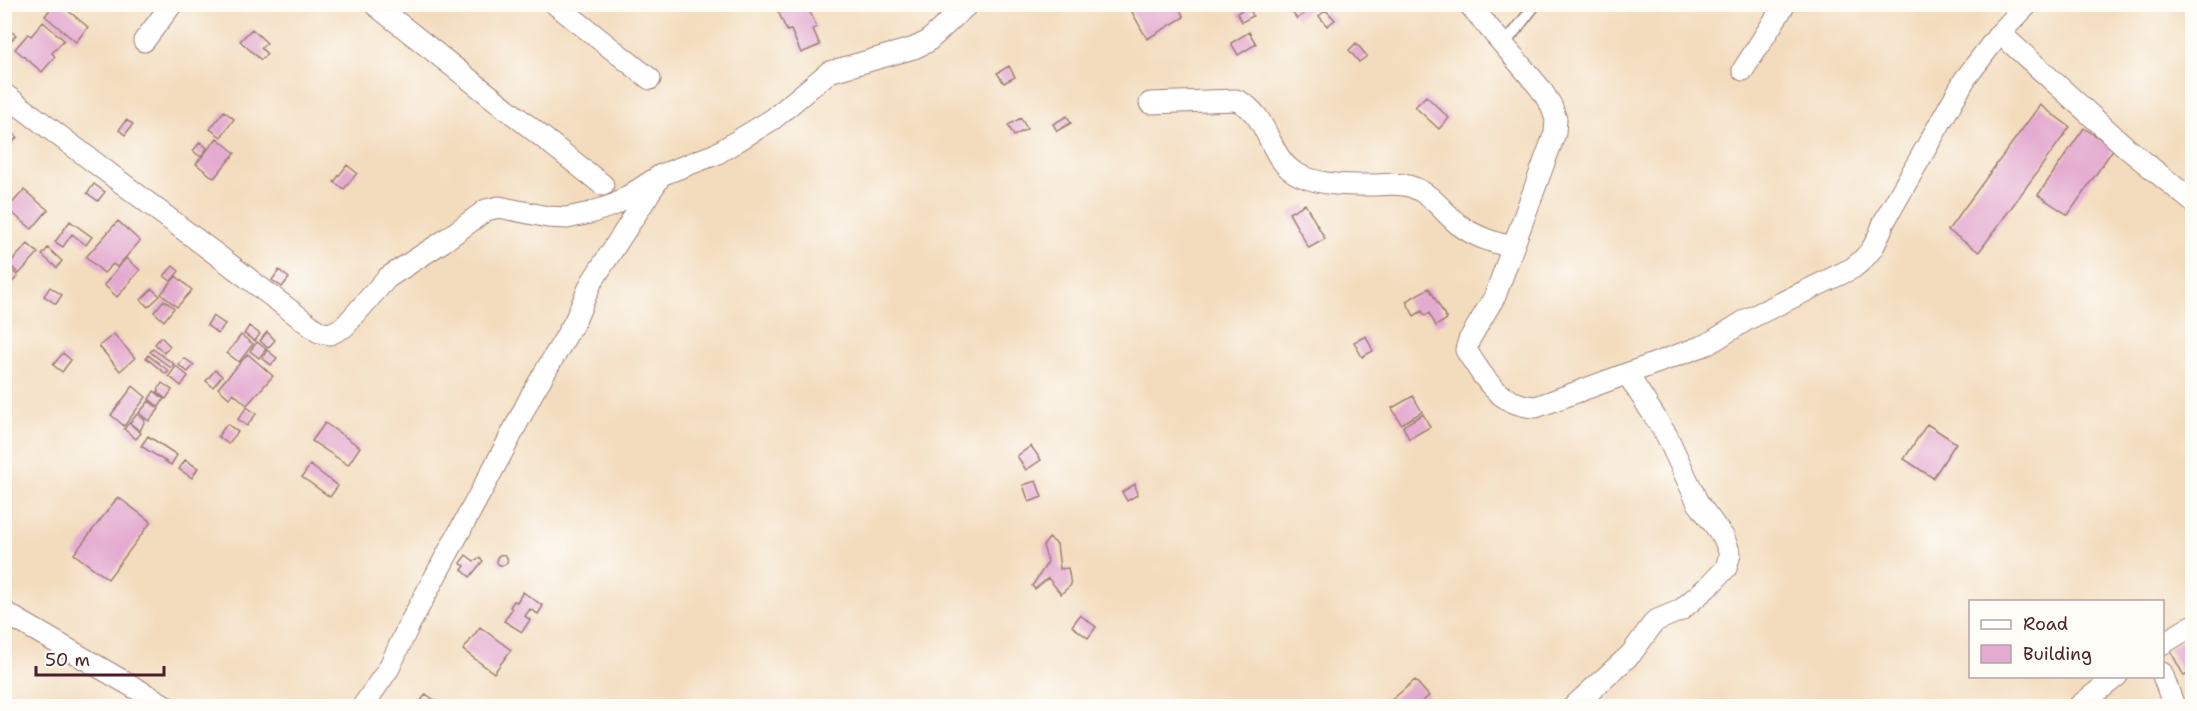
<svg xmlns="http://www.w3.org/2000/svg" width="2197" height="711" viewBox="0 0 2197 711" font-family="'Shantell Sans',sans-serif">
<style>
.building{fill:#e4abd0}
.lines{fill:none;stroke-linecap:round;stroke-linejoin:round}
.service-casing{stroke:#9e7e74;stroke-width:13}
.minor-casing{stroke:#9e7e74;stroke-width:23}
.service{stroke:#fff;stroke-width:10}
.minor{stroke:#fff;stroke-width:21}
</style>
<rect width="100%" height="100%" fill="#fdfcf7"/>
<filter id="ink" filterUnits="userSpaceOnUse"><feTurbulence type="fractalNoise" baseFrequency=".0167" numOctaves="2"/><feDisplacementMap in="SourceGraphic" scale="12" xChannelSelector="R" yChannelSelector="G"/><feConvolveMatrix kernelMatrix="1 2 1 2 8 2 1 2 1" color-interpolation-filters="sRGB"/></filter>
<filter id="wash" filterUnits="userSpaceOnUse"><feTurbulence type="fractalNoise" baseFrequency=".008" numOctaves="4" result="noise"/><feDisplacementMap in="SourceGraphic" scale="24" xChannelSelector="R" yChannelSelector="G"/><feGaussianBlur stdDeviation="1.35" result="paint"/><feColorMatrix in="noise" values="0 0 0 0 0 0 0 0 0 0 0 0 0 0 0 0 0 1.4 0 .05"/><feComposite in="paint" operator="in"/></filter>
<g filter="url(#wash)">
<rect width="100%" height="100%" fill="#f3dcbd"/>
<g id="blocks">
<path class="building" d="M54 4H60L88 27 76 42 45 16Z
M783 4H802L805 12 809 10 817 27 813 29 820 45 801 53 791 30 787 31 777 9 784 6Z
M1145 4H1177L1184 17 1147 39 1132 12Z
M1296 4H1317L1297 19 1290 9Z
M1248 6 1253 16 1242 22 1237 13Z
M1326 10 1335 20 1327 26 1319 16Z
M43 22 64 40 52 53 55 57 42 72 15 49 28 34 31 36Z
M4 27 16 35 4 50Z
M252 29 267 43 261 48 267 54 261 60 240 41Z
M1249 32 1256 44 1238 55 1231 43Z
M1356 43 1367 56 1359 62 1349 50Z
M1009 66 1015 77 1004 83 997 73Z
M1426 96 1449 118 1439 129 1415 107Z
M2040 105 2070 127 1979 252 1948 230Z
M224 111 234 119 221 137 210 129Z
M1067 116 1071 123 1057 131 1053 124Z
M1021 118 1027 129 1014 136 1008 125Z
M126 120 133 124 125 135 119 130Z
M2084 128 2114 148 2068 215 2038 195Z
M11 132 17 137 8 149 5 147V141Z
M217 138 235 153 214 178 196 164Z
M200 142 207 148 201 157 193 151Z
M347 165 357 173 344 189 334 182Z
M94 184 105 192 98 201 87 193Z
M24 190 48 210 32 229 7 209Z
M1305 204 1325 239 1309 248 1289 213Z
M70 221 92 237 86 245 72 234 63 247 55 242Z
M118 221 140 241 117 267 113 264 104 273 86 257Z
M28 244 38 253 19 274 9 264Z
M48 248 62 261 57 268 42 255Z
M126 258 140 270 117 297 104 285Z
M8 266 18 276 4 291V270Z
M173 266 179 271 171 281 164 276Z
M279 270 289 278 282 287 272 280Z
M176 276 192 290 177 307 161 294Z
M50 287 62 295 56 304 44 296Z
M1429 288 1447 319 1436 326 1429 313 1425 316 1422 311 1414 316 1406 301Z
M152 289 160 296 148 307 141 300Z
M164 300 174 308 164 321 154 312Z
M213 316 225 324 218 334 207 325Z
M249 326 260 334 255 341 244 334Z
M267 332 275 340 268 348 260 341Z
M114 334 135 358 120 371 99 346Z
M241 335 253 344 239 362 227 353Z
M1366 336 1373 351 1362 357 1354 342Z
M161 337 170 346 164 353 155 344Z
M257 342 266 349 259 358 250 351Z
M153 349 174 364 171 368 150 352Z
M267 350 277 358 271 365 262 358Z
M63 353 71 360 62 372 53 365Z
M248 354 273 376 247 405 233 393 229 398 218 388Z
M148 355 169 371 166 374 146 358Z
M184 358 194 365 188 372 179 365Z
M176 366 188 376 181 386 169 376Z
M215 370 222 376 213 387 206 381Z
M162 383 172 390 166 399 157 392Z
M133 386 146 397 124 426 111 415Z
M154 391 164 399 159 407 149 399Z
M1413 396 1422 412 1401 424 1392 408Z
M149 401 159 409 149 421 139 413Z
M247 407 256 414 247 426 238 419Z
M137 414 145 420 140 431 130 423Z
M1423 414 1430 427 1409 439 1403 426Z
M129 423 141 433 136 439 124 429Z
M325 423 360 447 348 465 312 441Z
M227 424 238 432 228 444 218 436Z
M1927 424 1956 443 1933 478 1904 459Z
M148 436 177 455 171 465 141 446Z
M1031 446 1041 460 1026 470 1017 456Z
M185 460 198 468 192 478 179 469Z
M310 465 338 486 330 497 302 477Z
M1036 481 1042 497 1029 502 1023 485Z
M1135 484 1137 495 1127 501 1122 492Z
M118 497 151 522 108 579 74 554Z
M1049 538 1057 544 1060 569 1068 568 1071 585 1061 594 1048 578 1035 589 1032 586 1048 562 1043 546Z
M496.5 560a5.5 5.5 0 1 1 11 0a5.5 5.5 0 1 1-11 0Z
M466 555 474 561 479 558 483 561 470 577 462 570 465 566 460 563Z
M523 592 543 606 538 614 530 609 525 616 530 620 522 632 504 621 512 609 510 607 514 601 517 602Z
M1080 615 1096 627 1088 638 1072 626Z
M480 627 511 650 494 673 463 650Z
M2191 636 2192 672 2184 676 2169 648Z
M1415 680 1429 696 1417 706H1389L1387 704Z
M426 694 442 706H417Z"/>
</g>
</g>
<g filter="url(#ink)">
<use href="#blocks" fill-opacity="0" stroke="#9e7e74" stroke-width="1.5"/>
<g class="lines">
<g class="service-casing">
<path id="service" d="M1504 45 1536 4"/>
</g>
<g class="minor-casing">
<path id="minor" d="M374 4 603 185
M555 4 650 79
M1469 4 1540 88 1551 105 1556 119 1555 133 1495 296 1469 340 1466 350C1485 379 1498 405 1536 407L1708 344 1748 319 1853 268C1872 253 1876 244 1884 222L1965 79 2000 33 2028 4
M2000 33 2128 149 2192 201
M144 41 172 4
M1743 70 1785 4
M4 94 319 332 330 334 344 327 387 278 444 241 486 210 499 207 548 217 567 218 590 213 616 204 661 175 716 154 773 119 829 72 914 48 927 42 968 4
M1150 103 1236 100C1271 114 1266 159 1299 175 1323 186 1349 185 1376 185 1387 184 1401 183 1412 187 1432 194 1442 211 1458 224 1475 237 1492 242 1512 247
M4 612 166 706
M2162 644 2192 626
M2162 673 2174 706
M363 706 389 668 409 625 505 447 532 394 575 321 591 283 658 180
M1574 706 1631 654 1655 621 1681 610 1711 584 1726 568 1730 554 1724 538 1698 503 1667 436 1628 375
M2079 706 2117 676"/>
</g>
<use href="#service" class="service"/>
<use href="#minor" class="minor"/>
</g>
</g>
<rect width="2197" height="711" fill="none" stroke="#fdfcf7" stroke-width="24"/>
<rect x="1969" y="600" width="195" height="78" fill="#fdfcf7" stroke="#b5a4a5" stroke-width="1.5"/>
<rect x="1981" y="620" width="30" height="9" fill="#ffffff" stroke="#b5a4a5" stroke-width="1.5"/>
<text x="2023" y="630" font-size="18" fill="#4a1f2b">Road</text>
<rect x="1981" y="645" width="30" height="18" fill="#e4abd0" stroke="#b5a4a5" stroke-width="1.5"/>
<text x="2023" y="660" font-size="18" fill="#4a1f2b">Building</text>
<path d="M36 666v9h128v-9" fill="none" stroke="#4a1f2b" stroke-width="3"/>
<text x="45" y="666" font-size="18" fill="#4a1f2b" stroke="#fdfcf7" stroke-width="4.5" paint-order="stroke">50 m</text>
</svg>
